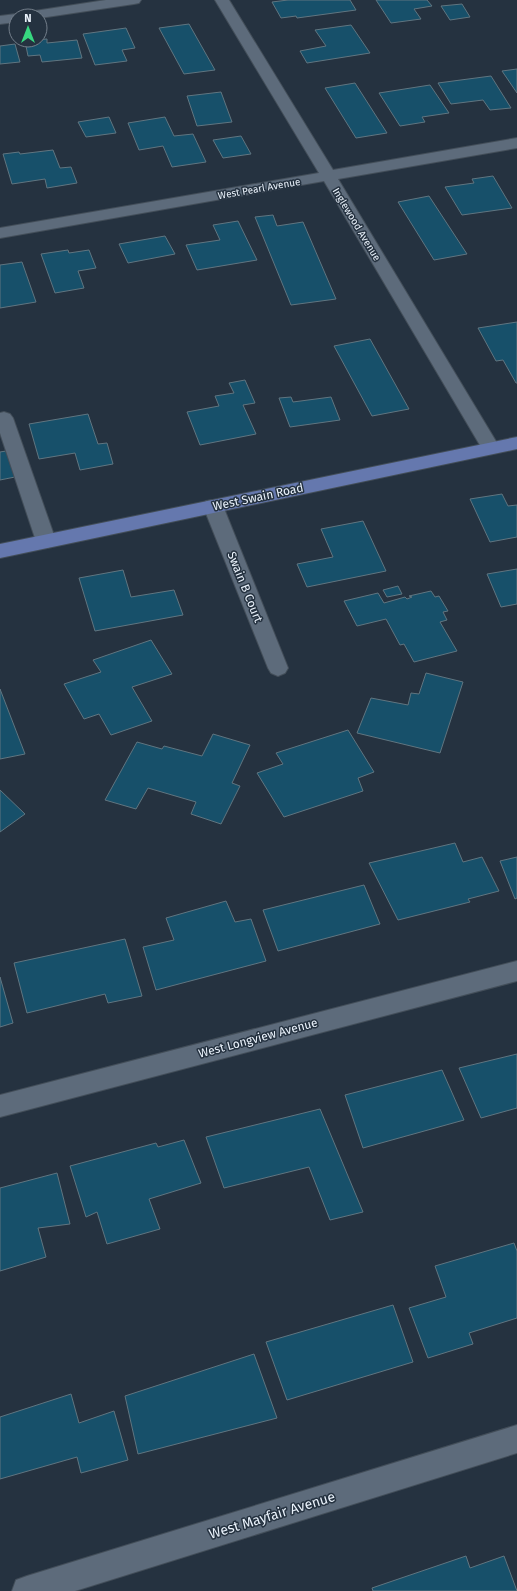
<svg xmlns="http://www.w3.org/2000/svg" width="517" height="1591" viewBox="0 0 517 1591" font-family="'Fira Sans',sans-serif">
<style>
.building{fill:#17506a;stroke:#607580}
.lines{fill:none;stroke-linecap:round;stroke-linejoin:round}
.minor-casing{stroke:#434e59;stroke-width:2}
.major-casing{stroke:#434e59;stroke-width:2}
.minor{fill:#5d6b7b;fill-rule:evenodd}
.major{fill:#6578ae;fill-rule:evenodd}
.labels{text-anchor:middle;stroke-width:3;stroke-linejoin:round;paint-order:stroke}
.far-street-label{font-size:10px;fill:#eaf2fb;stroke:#253240}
.street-label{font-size:12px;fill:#eaf2fb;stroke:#253240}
.near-street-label{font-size:14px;fill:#eaf2fb;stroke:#253240}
</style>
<rect width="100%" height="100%" fill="#253240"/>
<path class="building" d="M288 0H350L356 10 297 18 296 16 281 18 272 2Z
M376 0H427L432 6 414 9 421 19 391 23Z
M462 4 470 17 450 20 441 6Z
M189 24 215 70 184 74 159 28Z
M351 25 370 53 307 63 300 51 326 46 315 30Z
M126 28 135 48 122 50 127 61 95 65 83 34Z
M47 39V43L77 40 82 58 42 62 40 55 28 56 25 41Z
M15 44 20 62 0 64V46Z
M517 69V93L502 71Z
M491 76 511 108 490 110 483 100 451 104 438 83Z
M355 83 387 133 356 138 325 88Z
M430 85 449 113 422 117 425 122 400 126 379 93Z
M221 92 232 122 197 126 187 96Z
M109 117 116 133 86 137 78 122Z
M165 117 174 136 193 134 206 162 172 167 163 146 139 150 128 123Z
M241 136 251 154 223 158 213 140Z
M53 150 60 168 71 167 77 183 47 188 45 179 12 184 3 154 19 152 20 154Z
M493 176 512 208 462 215 445 187 474 183 472 179Z
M429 196 467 254 434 260 398 202Z
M273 215 277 226 303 222 336 299 291 305 255 217Z
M238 221 257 260 197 270 186 245 220 240 213 225Z
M165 236 175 254 128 263 119 244Z
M68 250 69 253 89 250 96 268 78 271 84 288 55 293 41 254Z
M22 262 36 302 0 308V265Z
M517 322V383H516L503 360 496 361 478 328Z
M370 339 409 409 372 416 334 346Z
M245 380 255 403 243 405 256 434 200 445 187 412 219 406 215 396 234 393 229 383Z
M291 397 293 402 331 397 340 420 290 427 279 398Z
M88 414 98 444 107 443 113 464 80 470 75 453 39 459 29 424Z
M6 451 15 477 0 480V452Z
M502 494 508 506 517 505V537L490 542 470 499Z
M363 521 386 571 307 587 297 564 333 557 321 529Z
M517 569V604L501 607 487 574Z
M123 570 131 597 174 590 183 615 95 631 79 578Z
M398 586 402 594 387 597 383 590Z
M431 591 435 597 439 596 448 611 443 612 447 620 440 622 457 651 414 662 404 644 400 645 386 619 357 626 344 601 378 593 384 603 405 597 407 599 412 597 409 596Z
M151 640 172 674 132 687 152 721 111 735 99 714 84 719 64 684 101 672 93 660Z
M426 673 463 682 440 753 357 733 371 698 408 705 411 693 419 694Z
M0 689 25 754 0 759Z
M348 730 374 772 358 778 363 791 284 817 257 773 283 764 276 753Z
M213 734 250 745 232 783 240 786 221 824 191 814 196 802 148 788 136 809 105 800 137 742 162 749 164 746 202 756Z
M0 790 25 814 0 832Z
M455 843 463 862 482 857 499 891 468 899 470 902 398 920 369 863Z
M517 857V898L515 899 500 861Z
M364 885 380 924 278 951 263 910Z
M226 901 235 922 251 919 266 961 156 990 143 947 174 940 166 918Z
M125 939 142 996 108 1003 105 994 27 1013 14 963Z
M0 977 13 1023 0 1027Z
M517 1054V1108L481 1118 459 1068Z
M442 1070 464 1120 363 1148 345 1095Z
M320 1109 363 1212 330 1220 309 1167 224 1188 206 1137Z
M184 1140 201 1183 149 1199 160 1229 107 1244 97 1212 86 1217 70 1166 156 1143 158 1147Z
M57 1173 70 1224 38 1228 46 1257 0 1271V1188Z
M514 1243 517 1251V1318L469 1333 473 1344 428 1358 409 1308 446 1297 435 1266Z
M393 1305 413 1362 287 1400 266 1342Z
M254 1354 277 1418 138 1454 125 1396Z
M71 1394 79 1423 114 1411 128 1460 81 1473 77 1457 0 1479V1417Z
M466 1556 470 1568 504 1556 517 1591H373L372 1588Z"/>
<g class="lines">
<g class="minor-casing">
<path id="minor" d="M106 0H141L139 3 134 4 40 18V16H16V22L0 24V16L16 14 21 15 23 13 28 12Z
M215 0H229L333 170 517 138V148L338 179 500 448 498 452 491 454 484 452 324 181 0 238V228L319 173Z
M4 412 10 414 13 418 56 541 53 546 46 548 39 546 36 541 0 433V413Z
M213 500 220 501 223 506 288 668 285 673 278 676 271 673 268 668 203 506 206 501Z
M517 961V981L0 1117V1095Z
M517 1425V1453L75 1591H12L16 1580 27 1576Z"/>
</g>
<g class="major-casing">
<path id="major" d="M517 437V449L0 558V544Z"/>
</g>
<use href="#minor" class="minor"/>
<use href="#major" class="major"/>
</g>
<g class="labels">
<g class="far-street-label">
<text transform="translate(259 188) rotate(-10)" y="4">West Pearl Avenue</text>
<text transform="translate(357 224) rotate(59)" y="4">Inglewood Avenue</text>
</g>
<g class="street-label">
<text transform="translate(258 497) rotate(-12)" y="4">West Swain Road</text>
<text transform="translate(245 587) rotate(68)" y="4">Swain B Court</text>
<text transform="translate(258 1038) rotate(-15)" y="4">West Longview Avenue</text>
</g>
<g class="near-street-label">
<text transform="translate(272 1515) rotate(-17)" y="5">West Mayfair Avenue</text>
</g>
</g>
<g transform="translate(28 28)"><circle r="19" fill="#253240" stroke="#747f8b"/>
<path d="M0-3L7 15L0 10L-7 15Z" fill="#37d880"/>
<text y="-6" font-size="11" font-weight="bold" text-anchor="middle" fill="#eaf2fb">N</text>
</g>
</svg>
